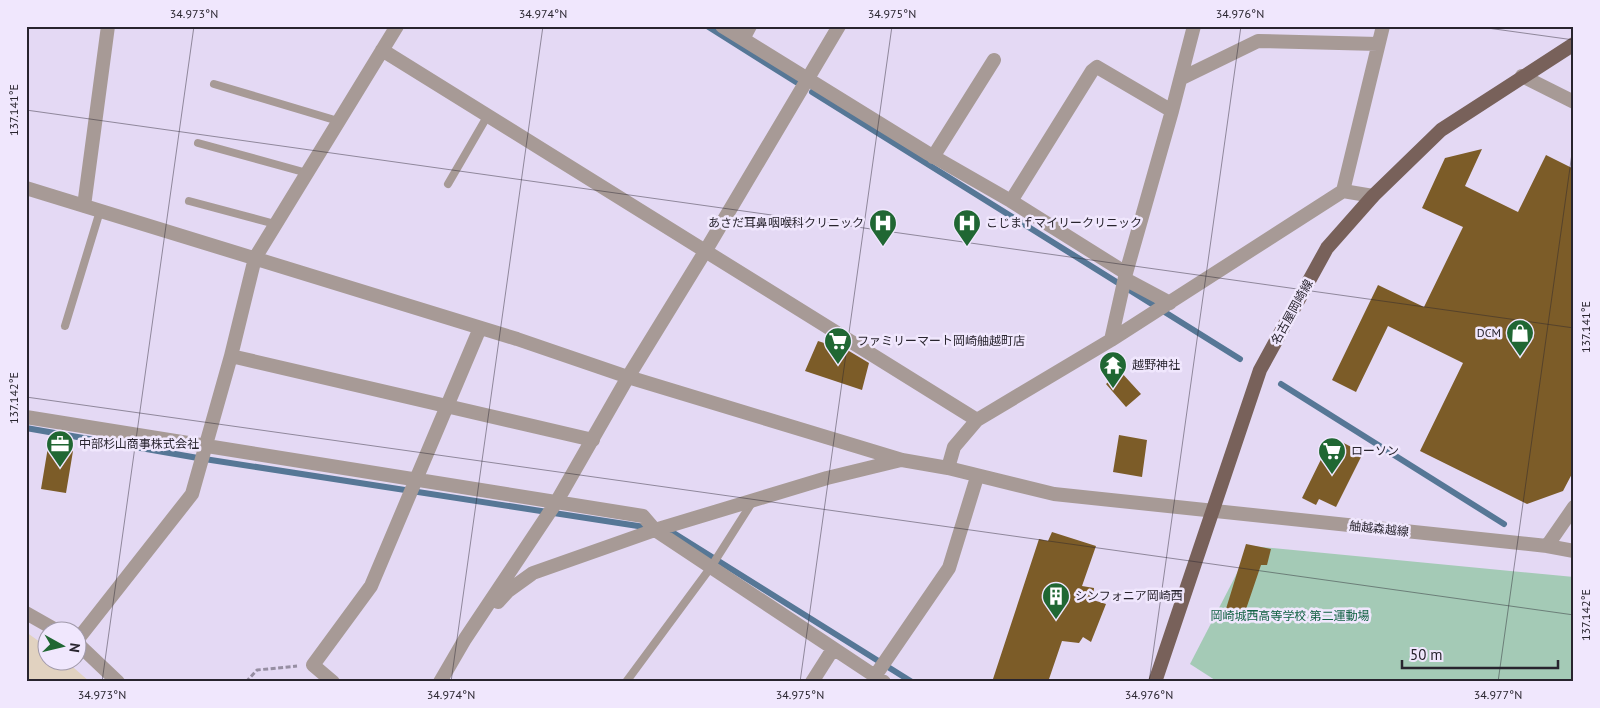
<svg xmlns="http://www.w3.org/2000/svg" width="1600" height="708" viewBox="0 0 1600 708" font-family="'PT Sans','Noto Sans JP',sans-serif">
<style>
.education{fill:#e1d2c0}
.green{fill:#a4cab6}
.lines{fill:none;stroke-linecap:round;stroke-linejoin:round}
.stream{stroke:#567796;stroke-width:6}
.building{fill:#7c5c28}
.path{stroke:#968ea2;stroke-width:3;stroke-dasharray:5 2.5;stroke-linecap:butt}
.service{stroke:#a79a96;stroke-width:8}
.minor{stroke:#a79a96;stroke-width:14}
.primary{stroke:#78615a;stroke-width:14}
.ticks{fill:none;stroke:#28242e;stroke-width:1;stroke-opacity:0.45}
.labels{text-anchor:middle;stroke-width:5;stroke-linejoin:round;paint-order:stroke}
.poi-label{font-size:12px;fill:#28242e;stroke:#f0e7fd;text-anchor:start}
.street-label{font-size:12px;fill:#28242e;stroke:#f0e7fd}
.park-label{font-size:12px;fill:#126244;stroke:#f0e7fd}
.neatline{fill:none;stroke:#28242e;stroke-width:2}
.ticks-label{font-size:12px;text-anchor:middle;fill:#28242e}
</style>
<rect width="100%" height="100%" fill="#e4d9f4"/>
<path class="education" d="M26 632 47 647 48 660 66 661 90 682H26Z"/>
<path class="green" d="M1251 546 1574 577V682H1218L1190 664Z"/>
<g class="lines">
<path class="stream" d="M707 26 796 82
M812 92 1240 359
M1281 384 1504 524
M26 428 198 458 651 528
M664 531 672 532 912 682"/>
</g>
<path class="building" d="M1482 149 1465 186 1518 212 1546 155 1574 169V470L1563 491 1527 504 1420 451 1463 363 1388 326 1356 392 1332 380 1378 285 1424 307 1463 227 1422 208 1445 158Z
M818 341 849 351 869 363 862 390 805 371Z
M1120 371 1141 394 1126 407 1106 384Z
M1119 435 1147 440 1142 477 1113 472Z
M1332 437 1363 453 1336 507 1319 499 1316 505 1302 498Z
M48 447 73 451 66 493 41 489Z
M1052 532 1096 546 1082 586 1094 588 1093 600 1106 604 1091 642 1083 637 1079 643 1062 641 1048 682H992L1039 539 1048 541Z
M1246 544 1271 549 1267 565H1261L1243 618 1225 612Z"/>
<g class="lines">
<path class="path" d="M246 682 257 670 297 666"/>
<path class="service" d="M214 84 338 121
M198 143 307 173
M448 184 488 115
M189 201 275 224
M65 326 100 211
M626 682 711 567 753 501"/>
<path class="minor" d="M722 26 929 154 1011 201 1126 273
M743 39 750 26
M382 50 977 420
M1522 76 1574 102
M1182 78 1258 41 1378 44
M933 157 994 60
M26 188 517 339 628 377 902 460 948 468 1054 494 1547 546 1574 551
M1343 191 1383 26
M1011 201 1092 71 1097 67 1172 111
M84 206 108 26
M1125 279 1170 303
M1111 340 1126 273 1172 111 1194 26
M231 356 593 440
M26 417 643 516 655 530 884 682
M948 468 954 447 977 420 1111 340 1343 191 1373 196
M1547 546 1574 507
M498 602 508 591 533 573 655 530 827 478 901 460
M26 613 56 630
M78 639 192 494 231 356 255 258 397 26
M78 644 118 682
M875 676 949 568 977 477
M333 682 313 665 371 586 480 328
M440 682 465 639 557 501 628 377 706 250 839 26
M812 682 833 649"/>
<path class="primary" d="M1155 682 1260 370 1327 248 1373 196 1441 130 1574 44"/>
</g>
<path class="ticks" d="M1473 26 1574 40M26 110 1574 328M26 397 1574 615M102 682 194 26M451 682 543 26M800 682 892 26M1149 682 1241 26M1498 682 1574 139"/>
<defs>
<g id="hospital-pin" transform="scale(1.4375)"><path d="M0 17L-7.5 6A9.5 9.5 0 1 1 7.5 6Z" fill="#206733" stroke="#f0e7fd"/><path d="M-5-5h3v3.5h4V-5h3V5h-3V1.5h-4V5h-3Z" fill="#fff"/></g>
<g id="shop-pin" transform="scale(1.4375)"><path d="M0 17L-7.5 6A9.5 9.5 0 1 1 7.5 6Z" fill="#206733" stroke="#f0e7fd"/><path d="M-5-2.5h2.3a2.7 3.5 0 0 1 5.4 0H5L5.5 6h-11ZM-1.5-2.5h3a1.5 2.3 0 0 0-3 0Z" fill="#fff"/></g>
<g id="supermarket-pin" transform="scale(1.4375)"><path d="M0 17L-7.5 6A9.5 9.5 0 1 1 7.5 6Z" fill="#206733" stroke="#f0e7fd"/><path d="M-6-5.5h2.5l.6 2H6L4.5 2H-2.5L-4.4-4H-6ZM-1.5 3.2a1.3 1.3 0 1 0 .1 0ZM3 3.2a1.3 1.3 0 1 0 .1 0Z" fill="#fff"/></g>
<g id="temple-pin" transform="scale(1.4375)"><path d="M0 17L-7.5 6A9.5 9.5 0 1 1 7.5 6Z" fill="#206733" stroke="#f0e7fd"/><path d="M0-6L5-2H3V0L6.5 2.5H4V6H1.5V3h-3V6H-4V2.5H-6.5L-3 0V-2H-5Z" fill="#fff"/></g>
<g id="office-pin" transform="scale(1.4375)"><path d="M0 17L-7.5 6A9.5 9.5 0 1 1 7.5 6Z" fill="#206733" stroke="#f0e7fd"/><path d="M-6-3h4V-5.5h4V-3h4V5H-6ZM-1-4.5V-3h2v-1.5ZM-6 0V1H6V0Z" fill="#fff"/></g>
<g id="building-pin" transform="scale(1.4375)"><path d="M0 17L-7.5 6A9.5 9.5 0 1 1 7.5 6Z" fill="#206733" stroke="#f0e7fd"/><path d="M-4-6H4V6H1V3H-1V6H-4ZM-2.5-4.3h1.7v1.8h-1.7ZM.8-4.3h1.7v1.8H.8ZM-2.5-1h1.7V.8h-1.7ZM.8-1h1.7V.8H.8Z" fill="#fff"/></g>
</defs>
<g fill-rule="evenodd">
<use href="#hospital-pin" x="883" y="223"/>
<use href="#hospital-pin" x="967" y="223"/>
<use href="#shop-pin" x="1520" y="333"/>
<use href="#supermarket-pin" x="838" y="341"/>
<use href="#temple-pin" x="1113" y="365"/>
<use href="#office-pin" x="60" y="444"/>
<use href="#supermarket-pin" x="1332" y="451"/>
<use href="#building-pin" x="1056" y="596"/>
</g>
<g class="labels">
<g class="poi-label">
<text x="864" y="227" text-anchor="end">あさだ耳鼻咽喉科クリニック</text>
<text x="986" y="227">こじまｆマイリークリニック</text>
<text x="1501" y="337" text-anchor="end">DCM</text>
<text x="857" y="345">ファミリーマート岡崎舳越町店</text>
<text x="1132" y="369">越野神社</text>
<text x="79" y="448">中部杉山商事株式会社</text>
<text x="1351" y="455">ローソン</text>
<text x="1075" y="600">シンフォニア岡崎西</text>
</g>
<g class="street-label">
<text transform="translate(1292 312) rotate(-61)" y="4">名古屋岡崎線</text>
<text transform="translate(1379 529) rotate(6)" y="4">舳越森越線</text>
</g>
<g class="park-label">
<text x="1290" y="620">岡崎城西高等学校 第二運動場</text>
</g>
</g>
<rect width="1600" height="708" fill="none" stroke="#f0e7fd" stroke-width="55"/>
<g transform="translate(62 646) rotate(98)"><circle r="24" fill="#f0e7fd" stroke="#a099aa"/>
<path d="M0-4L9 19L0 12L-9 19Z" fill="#206733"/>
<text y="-8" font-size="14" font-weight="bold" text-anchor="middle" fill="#28242e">N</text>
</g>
<path d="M1402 660v8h156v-8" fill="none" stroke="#28242e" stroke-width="2.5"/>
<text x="1410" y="660" font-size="15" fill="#28242e" stroke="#f0e7fd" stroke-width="4" paint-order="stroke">50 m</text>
<rect x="28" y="28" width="1544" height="652" class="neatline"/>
<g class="ticks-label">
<text x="194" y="18">34.973°N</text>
<text x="543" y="18">34.974°N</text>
<text x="892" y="18">34.975°N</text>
<text x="1240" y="18">34.976°N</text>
<text transform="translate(14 110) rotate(-90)" y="4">137.141°E</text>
<text transform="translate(1586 327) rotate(-90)" y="4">137.141°E</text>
<text transform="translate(14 398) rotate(-90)" y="4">137.142°E</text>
<text transform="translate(1586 615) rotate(-90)" y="4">137.142°E</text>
<text x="102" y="699">34.973°N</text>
<text x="451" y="699">34.974°N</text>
<text x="800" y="699">34.975°N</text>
<text x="1149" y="699">34.976°N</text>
<text x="1498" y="699">34.977°N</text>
</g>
</svg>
